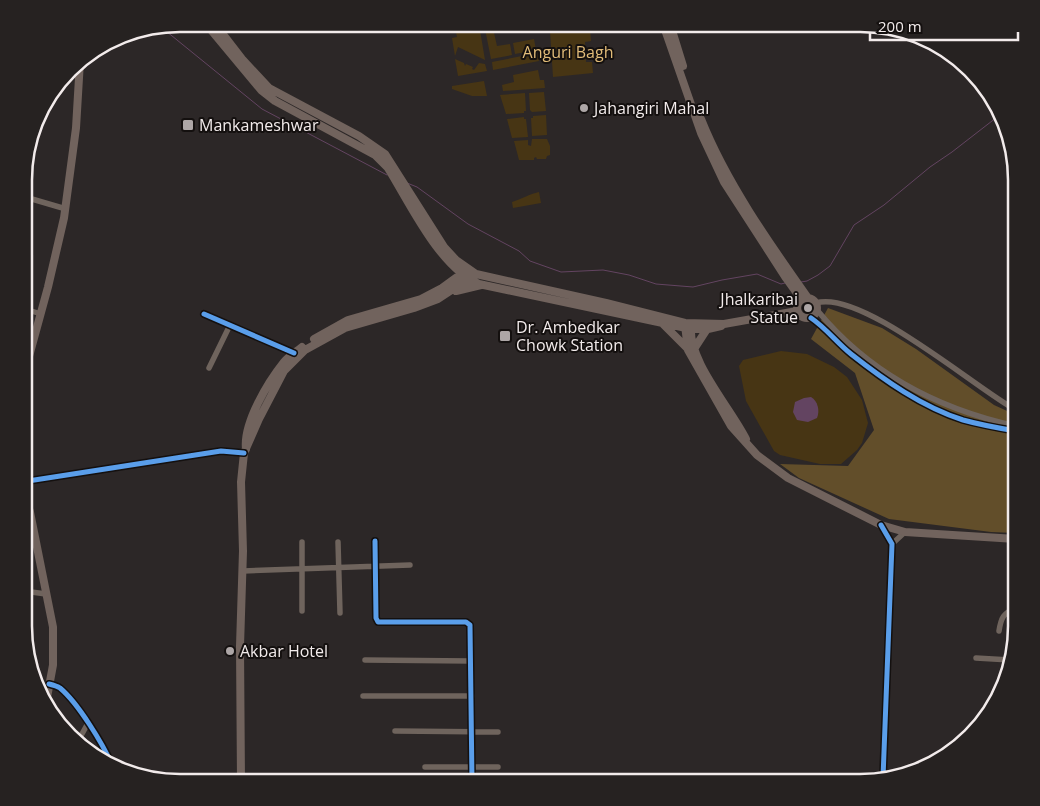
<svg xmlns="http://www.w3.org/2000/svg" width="1040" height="806" viewBox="0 0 1040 806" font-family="'Open Sans',sans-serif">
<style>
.green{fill:#473514}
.forest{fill:#624e2a}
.water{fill:#634461}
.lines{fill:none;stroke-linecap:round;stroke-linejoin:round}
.stream{stroke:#634461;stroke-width:1}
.minor{stroke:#6f645d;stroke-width:5.5}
.major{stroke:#71635d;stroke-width:8}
.cycleway-casing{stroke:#14100f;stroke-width:8}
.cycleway{stroke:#5a9eea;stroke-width:5}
.poi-dot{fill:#ada6a6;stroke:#14100f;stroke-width:2}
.labels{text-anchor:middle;stroke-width:4;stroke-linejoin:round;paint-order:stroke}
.park-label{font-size:16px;fill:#e2bc79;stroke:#14100f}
.poi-label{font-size:16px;fill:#f2ebeb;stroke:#14100f;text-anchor:start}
.rim{fill:none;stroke:#f2ebeb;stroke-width:2.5}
</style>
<rect width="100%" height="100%" fill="#2c2727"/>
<path class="green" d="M454 24 470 25 479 24 485 60 458 47 455 56 452 38 457 37Z
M484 24H492L497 46 510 44 512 55 491 59Z
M590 28 591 41 585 42 586 62H592L593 73 553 77 550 31Z
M534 39 536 50 515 54 513 43Z
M537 53 539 61 493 70 492 62Z
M455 59 464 63 465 66 466 64 473 67 472 69 474 70 479 63 485 64 487 71 458 76Z
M538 70 540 80H544L545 88 503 91 502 85 514 82 513 75Z
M484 81 487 96H472L452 89V86Z
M544 92 546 111 532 112 530 110 529 93Z
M525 93 526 111H524V113L506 114 500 95Z
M546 115 547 135 532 136 531 118H533V116Z
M524 117V119H526L528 137 512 138 507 119Z
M532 139H547L550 146V155L547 156 546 159H537L536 157 534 158V160H519L514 141 528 140V145L531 146Z
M539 192 541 203 513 208 512 202C522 199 529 194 539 192Z
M781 351 807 354 834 367 847 377 862 400 868 423 862 443 857 450 841 464H820L780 455 774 451 746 401 739 366 743 360Z"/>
<path class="forest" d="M828 308 882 328 916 349 994 405 1016 415V533L991 532 889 519 799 478 780 464 848 466 874 430 855 373 811 339Z"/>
<path class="water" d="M811 397C818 401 820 411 817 418L808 422 797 420 793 412 795 402 804 398Z"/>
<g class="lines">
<path class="stream" d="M161 27 262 109 387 175
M407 183 417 187 468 224 519 251 530 261 561 272 603 270 629 275 656 284 693 287 722 280 757 274 781 284 785 283
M801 282 807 281 818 275 830 266 854 225 884 205 930 167 952 152 1001 114"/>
<path class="minor" d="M25 197 66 209
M816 303C861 289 974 387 1016 410
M25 309 41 314
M817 310C868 372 938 409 1016 426
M204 314 294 353
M811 318C826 328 837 343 851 354 884 380 922 407 963 420 981 425 998 428 1016 431
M209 368 230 325
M28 481 221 451 244 453
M881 525 892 544 883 778
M375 541 376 618 378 622H466L470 625 472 782
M302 542V611
M338 542 340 613
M892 544 905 532
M243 571 410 565
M24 591 46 594
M999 631C1001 618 1003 613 1016 608
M976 658 1010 660
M365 660 471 661
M49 684C53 685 57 686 60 688 78 703 103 744 112 765
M363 696H472
M395 731 498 732
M77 743 88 723
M425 767H498"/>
<path class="major" d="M206 24 261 90 275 101 375 155 388 168C410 203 439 267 479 284L691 329H708L721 326
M215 24 242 59 269 88 359 136 385 154 444 247 456 260 476 274 606 303 685 323 724 324 797 311
M663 24 701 133 724 182 786 278 801 299
M670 24 683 66
M701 119C726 182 769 243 808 298
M456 291 481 285
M797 308a10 10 0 1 1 20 0a10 10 0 1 1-20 0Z
M663 324 687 348
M685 325 688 350 731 426 757 455 788 478 881 525 905 532 1016 539
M691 325C687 360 730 407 746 439
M314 339 348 320 421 299 442 288 464 272
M694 349 707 329
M25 371 48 287 64 218 76 128 80 61
M246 449C243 423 268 382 284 362 289 356 296 352 302 347
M24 489 28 483 24 478
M24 492 30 512 53 627V665L46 703
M241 782 240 646 243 551 241 482 244 453 259 419 284 371 305 350 345 328 414 308 438 299 476 274"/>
<g class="cycleway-casing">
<path id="cycleway" d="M204 314 294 353
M811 318C826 328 837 343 851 354 884 380 922 407 963 420 981 425 998 428 1016 431
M28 481 221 451 244 453
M881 525 892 544 883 778
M375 541 376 618 378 622H466L470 625 472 782
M49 684C53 685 57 686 60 688 78 703 103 744 112 765"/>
</g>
<use href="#cycleway" class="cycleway"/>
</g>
<g class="poi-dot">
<circle cx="584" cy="108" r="5"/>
<rect x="182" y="119" width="12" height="12" rx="2.5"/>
<circle cx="808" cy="308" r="5"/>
<rect x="499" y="330" width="12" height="12" rx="2.5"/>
<circle cx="230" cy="651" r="5"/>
</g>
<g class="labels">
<g class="park-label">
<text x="568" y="58">Anguri Bagh</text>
</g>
<g class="poi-label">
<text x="594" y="114">Jahangiri Mahal</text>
<text x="199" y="131">Mankameshwar</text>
<text x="798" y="305" text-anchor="end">Jhalkaribai<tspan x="798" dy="18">Statue</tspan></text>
<text x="516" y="333">Dr. Ambedkar<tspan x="516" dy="18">Chowk Station</tspan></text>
<text x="240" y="657">Akbar Hotel</text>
</g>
</g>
<path d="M0 0H1040V806H0ZM180 32H860A148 148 0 0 1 1008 180V626A148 148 0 0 1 860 774H180A148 148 0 0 1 32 626V180A148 148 0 0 1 180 32Z" fill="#262221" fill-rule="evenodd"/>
<path class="rim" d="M180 32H860A148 148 0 0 1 1008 180V626A148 148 0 0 1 860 774H180A148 148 0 0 1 32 626V180A148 148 0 0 1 180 32Z"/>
<path d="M870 32v8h148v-8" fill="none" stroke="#f2ebeb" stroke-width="2.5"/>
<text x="878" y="32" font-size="15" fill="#f2ebeb" stroke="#14100f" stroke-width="4" paint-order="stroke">200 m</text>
</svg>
